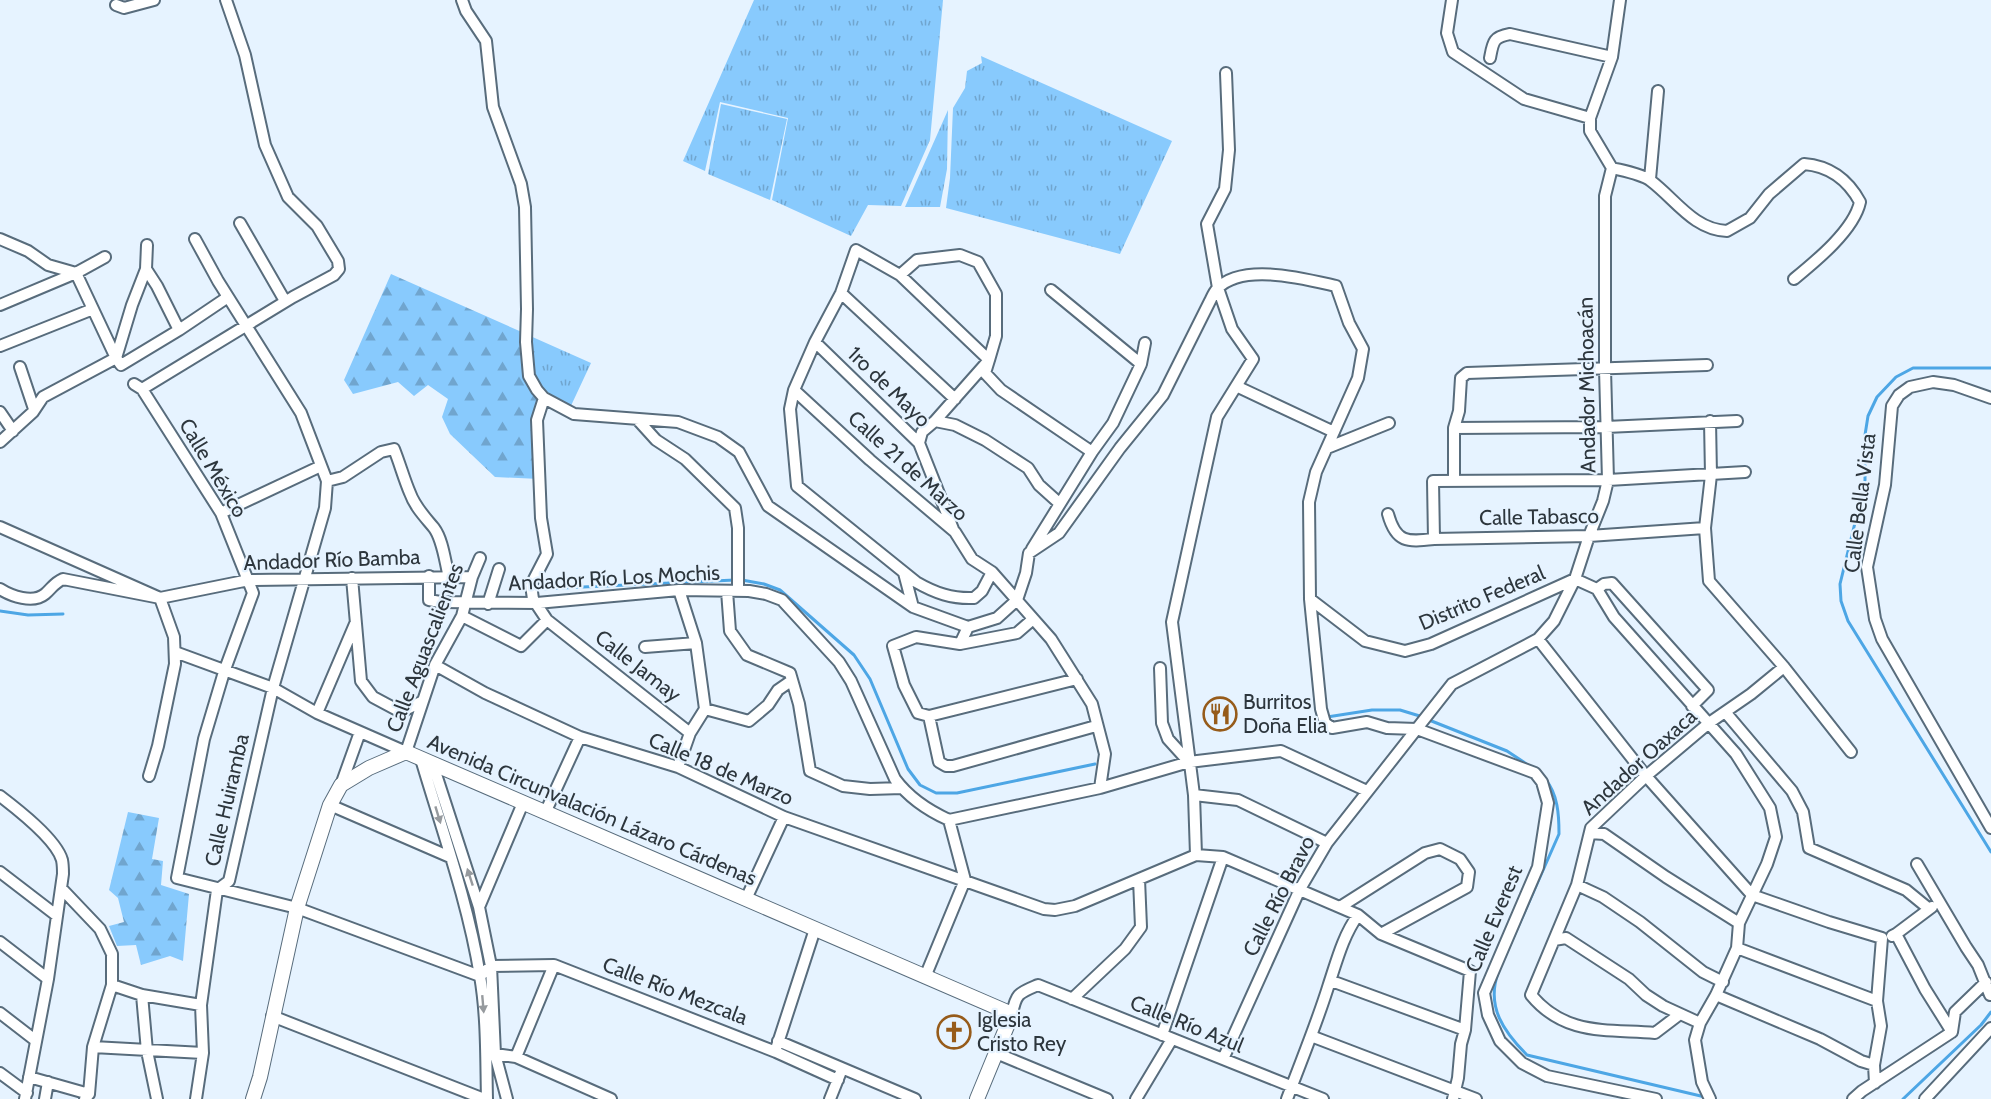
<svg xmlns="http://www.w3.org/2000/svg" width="1991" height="1099" viewBox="0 0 1991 1099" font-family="Cabin,sans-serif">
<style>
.grass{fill:url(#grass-tufts)}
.forest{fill:url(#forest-firs)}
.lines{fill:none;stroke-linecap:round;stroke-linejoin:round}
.stream{stroke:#4da6e5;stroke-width:3}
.minor-casing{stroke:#586c7c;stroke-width:14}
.tertiary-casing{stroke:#586c7c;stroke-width:16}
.minor{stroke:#fff;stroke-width:10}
.tertiary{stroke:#fff;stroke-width:14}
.oneway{fill:#969a9e}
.labels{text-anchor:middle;stroke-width:4.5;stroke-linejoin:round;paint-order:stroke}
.street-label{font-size:21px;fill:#2d363d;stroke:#e6f3ff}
.poi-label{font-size:21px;fill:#2d363d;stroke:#e6f3ff;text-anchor:start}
</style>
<defs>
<pattern id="grass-tufts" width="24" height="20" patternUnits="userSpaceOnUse" patternTransform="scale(1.5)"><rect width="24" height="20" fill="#88cafd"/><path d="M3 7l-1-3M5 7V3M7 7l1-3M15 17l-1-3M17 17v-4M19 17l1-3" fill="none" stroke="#70a5ce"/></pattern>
<pattern id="forest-firs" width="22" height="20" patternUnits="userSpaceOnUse" patternTransform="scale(1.5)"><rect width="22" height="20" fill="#88cafd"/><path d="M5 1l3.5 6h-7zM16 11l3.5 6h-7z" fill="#70a5ce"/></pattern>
</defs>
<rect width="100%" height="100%" fill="#e6f3ff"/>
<path class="grass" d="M754 0H943L930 140 901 206 868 205 851 236 772 200 788 118 720 102 705 171 683 161Z
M981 56 1172 141 1120 254 946 208 950 178 953 108 965 88 967 71 982 63Z
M721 104 787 119 770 200 708 174Z
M948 110 947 169 940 207H905Z
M528 335 591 363 569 410 554 402 531 375Z"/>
<path class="forest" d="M391 274 524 333 526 368 542 398 539 479 495 477 450 434 442 417 448 399 428 385 414 396 398 382 353 394 344 380Z
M128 812 159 818 152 859 163 861 161 885 189 894 183 961 170 956 141 965 136 945 117 946 109 926 124 922 118 898 109 890Z"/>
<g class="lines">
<path class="stream" d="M1991 368H1913L1896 377 1877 397 1868 416 1865 435V482L1840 584 1841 601 1848 621 1991 852
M742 580 764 584 780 590 854 655 870 679 908 769 920 785 936 793H957L1095 764
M539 589 735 580
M0 611 28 615 63 614
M1327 717 1372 710H1400L1423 717
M1429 720 1507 751 1531 767
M1503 961 1559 834C1559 815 1558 794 1545 779
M1498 973C1486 1007 1504 1032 1527 1055L1705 1097
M1903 1099 1981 1025 1991 1012"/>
<g class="minor-casing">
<path id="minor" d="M462 0 466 11 486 41 493 107 521 184 525 207 527 309 526 342 529 376 537 390 544 398 574 414 678 422 718 437 739 452 768 506 913 607 968 627 997 618 1017 600 1026 573 1029 553 1059 533 1120 448 1163 395 1210 301C1212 297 1214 292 1217 289 1242 262 1305 279 1336 286L1349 323 1363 349 1358 378 1316 472 1309 502 1310 599 1321 709 1325 723 1332 728 1367 722 1387 728 1417 729 1535 773 1542 782 1548 803 1538 867 1484 993 1488 1015 1500 1041 1522 1063 1547 1076 1656 1099
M1452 0 1447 33 1453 52 1524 99 1590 118
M116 5 124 8 154 0
M1490 58C1493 42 1493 37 1510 34L1612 57
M1612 168C1624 171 1642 174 1651 181 1675 199 1694 230 1727 231L1750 218 1769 194 1804 164C1830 166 1848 180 1860 202 1854 230 1816 261 1794 279
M1650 179 1658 91
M240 223 285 301
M0 239 28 251 48 265 76 273
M195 239 218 281 301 413 327 481 325 508 273 688 229 881 217 890 201 1005 203 1053 196 1099
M146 269 157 286 179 330
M76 273 116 358
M900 275 917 260 960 255 978 262 996 294V336L989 360 935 421
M1051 290 1141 364
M841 293 955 399
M0 305 76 273 105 257
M815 342 919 443 953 529
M0 346 93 309
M116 358 132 305 146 269 147 245
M20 367 34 409
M134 384 142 389 293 297 334 275 339 269 338 261 317 226 288 197 265 145 245 55 226 0
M1236 386 1334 432
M142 389 221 513 253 593 224 672 204 739 177 878 297 908 480 976 491 966 554 965 776 1052 838 1080
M794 390 870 460 955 532 972 559 992 572 1051 639 1092 704 1105 754 1100 788
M544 398 537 420 541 518 547 554 531 585 533 599 547 620 690 733 678 767
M1991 398 1954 385 1933 382 1910 387 1899 395 1892 406 1885 485 1867 567 1875 619 1882 639 1991 828
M0 412 13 431
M637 419 656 440 685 459 735 508 738 528V591
M1710 421 1711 475 1705 528 1709 581 1784 667 1851 752
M1454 428 1606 427 1737 421
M0 442 33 412 43 397 116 358 121 365 179 330 228 297
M919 443 922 432 935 421 955 425 985 440 1028 468 1039 485 1059 503
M1327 448 1389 423
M1454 480V428L1459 411 1461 378 1467 373 1707 365
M327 481 343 477 381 452 394 449C400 464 404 479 410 493 415 507 425 517 434 528 443 540 445 562 449 577
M221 513 321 466
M1388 514C1396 543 1407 542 1434 539L1589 536 1705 528
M0 527 160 598 174 637 175 664 158 746 149 776
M1434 539 1433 481 1608 480 1745 472
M1032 549 1092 452 1113 423 1141 364 1145 343
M992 572 982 591 974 598C952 599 935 593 916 582L797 486 790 409 794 390 815 342 841 293 856 250 900 275 989 360 985 373 1001 390 1092 452
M904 573 913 607
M429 576V600L440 602 537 603 679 590 749 591 766 594 782 600 839 662 851 681 895 779C909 798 927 810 949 820L1100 788 1189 762 1281 751 1367 791
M352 578 361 681 373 697 401 712 421 702
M0 589C11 596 33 604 45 594 52 588 54 583 63 579L160 598 249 580 472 577
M1597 589 1604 584 1612 583 1708 690 1692 706
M679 590 696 643 705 709
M727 591 730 631 747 655 790 673 799 704 810 771 843 786 870 789 902 788
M1310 599 1365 641 1405 651 1431 644 1575 579 1597 589 1614 617 1736 754 1770 808 1776 837 1767 864 1739 923 1737 948 1716 995 1700 1023 1695 1040 1702 1082 1710 1099
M488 604 499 569
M462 616 521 646 547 620
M968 627 960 644 1017 633 1032 620
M1538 639 1646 776 1752 895 1829 922 1882 938
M960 644 916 637 893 646 904 685 918 713 929 716 939 762 946 766H953L1096 726
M645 647 696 643
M175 652 273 688 317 713 406 752 435 665 462 616 472 577 480 558
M435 665 485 693 580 737 678 767 784 817 1044 909 1055 910 1075 906 1196 855 1223 857 1358 915 1381 934 1470 971 1465 1030 1461 1044 1458 1078 1453 1099
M1160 668 1162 723 1168 739 1187 760
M705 709 749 721 768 705 778 690 791 681
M317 713 355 624
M1726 713 1792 791 1803 812 1809 848 1906 890 1928 908
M929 716 1077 679
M690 733 705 709
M421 759C442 830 468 902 480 976 487 1016 486 1058 487 1099
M433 765 479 907 491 966 495 1054 507 1099
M341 785 360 732
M1194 795 1238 800 1327 843
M0 796C17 809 56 839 62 860 63 865 63 870 63 874L48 979 25 1099
M330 805 450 857
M545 813 580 737
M1590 833 1604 834 1666 877 1739 923
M1196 855 1194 795 1172 622 1217 417 1253 359 1232 329 1218 288 1207 224 1225 189 1229 150 1226 73
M1917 864 1966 947 1978 965 1990 995
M0 872 56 915
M1577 885 1603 897 1640 922 1703 972 1723 982
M61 888 100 929 112 954V985L93 1047 89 1094 85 1099
M746 899 784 817
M479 907 523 803
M1340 907 1425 853 1440 849 1460 859 1469 872 1467 887 1381 934
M1896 934 1925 989 1952 1032
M1892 936 1896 934 1932 907
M1554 940 1566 938 1629 979 1646 995 1663 1006 1700 1023
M0 942 48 979
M1737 948 1877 1001
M925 977 965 880 949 820
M1330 983H1337L1465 1030
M112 985 142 995 201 1005
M142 995 147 1051 157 1099
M1716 995 1820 1039 1861 1061 1874 1065
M1072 999 1125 949 1141 927 1139 879
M0 1013 35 1040
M1012 1014C1016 993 1019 993 1038 985L1323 1099
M1680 1014 1655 1033C1606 1029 1565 1036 1531 995L1577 885 1591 828 1646 776 1709 723 1751 694 1784 667
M272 1016 484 1099
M1162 1035 1223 857
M1311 1036 1476 1099
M778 1041 915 1099
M777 1046 815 929
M93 1047 203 1053
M996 1053 1107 1099
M495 1054 516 1057 611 1099
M516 1057 554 965
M1223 1059 1300 889 1327 843 1452 684 1538 639 1554 621 1575 579 1589 536 1603 501 1608 480 1605 369V196L1612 168 1590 131V118L1612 57 1620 0
M0 1073 27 1093
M29 1077 89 1094
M1875 1083 1874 1065 1881 1026 1877 1001 1882 938
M45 1099 48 1082
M830 1099 840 1074
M1136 1099 1172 1039
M1287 1099C1301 1061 1317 1023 1329 984 1337 960 1343 936 1358 915
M1853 1099 1862 1091 1952 1032 1955 1012 1986 982
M1925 1099 1991 1028"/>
</g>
<g class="tertiary-casing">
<path id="tertiary" d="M253 1099 260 1077 297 908 330 805 341 785 369 768 406 752 1012 1014 977 1099"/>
</g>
<use href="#minor" class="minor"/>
<use href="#tertiary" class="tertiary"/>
</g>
<defs><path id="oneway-solid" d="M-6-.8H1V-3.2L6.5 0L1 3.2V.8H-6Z" transform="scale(1.5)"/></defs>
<g class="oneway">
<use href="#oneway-solid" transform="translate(438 815) rotate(73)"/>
<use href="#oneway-solid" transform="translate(470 877) rotate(-108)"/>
<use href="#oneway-solid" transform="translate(483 1004) rotate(85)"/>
</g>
<defs>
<g id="restaurant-ring" transform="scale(1.725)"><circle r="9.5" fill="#e6f3ff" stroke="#965b1a" stroke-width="1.5"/><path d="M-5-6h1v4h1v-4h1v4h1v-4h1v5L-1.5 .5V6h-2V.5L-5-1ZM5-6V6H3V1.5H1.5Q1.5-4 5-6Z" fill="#965b1a"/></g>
<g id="church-ring" transform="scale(1.725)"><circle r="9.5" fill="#e6f3ff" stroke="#965b1a" stroke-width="1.5"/><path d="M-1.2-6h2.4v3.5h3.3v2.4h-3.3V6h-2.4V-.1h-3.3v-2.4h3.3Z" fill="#965b1a"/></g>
</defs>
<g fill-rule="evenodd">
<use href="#restaurant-ring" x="1220" y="714"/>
<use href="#church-ring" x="954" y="1032"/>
</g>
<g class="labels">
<g class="street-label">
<text transform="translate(1587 385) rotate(-91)" y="7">Andador Michoacán</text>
<text transform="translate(889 387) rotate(44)" y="7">1ro de Mayo</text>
<text transform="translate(908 466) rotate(42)" y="7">Calle 21 de Marzo</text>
<text transform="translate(213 468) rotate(59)" y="7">Calle México</text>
<text transform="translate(1860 503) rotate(-83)" y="7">Calle Bella Vista</text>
<text transform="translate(1539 517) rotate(-1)" y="7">Calle Tabasco</text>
<text transform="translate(332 560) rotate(-2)" y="7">Andador Río Bamba</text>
<text transform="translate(614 578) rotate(-3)" y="7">Andador Río Los Mochis</text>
<text transform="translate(1482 598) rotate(-23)" y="7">Distrito Federal</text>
<text transform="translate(425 648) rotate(-69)" y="7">Calle Aguascalientes</text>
<text transform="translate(638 666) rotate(38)" y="7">Calle Jamay</text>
<text transform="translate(1639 762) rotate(-42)" y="7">Andador Oaxaca</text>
<text transform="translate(721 769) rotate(23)" y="7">Calle 18 de Marzo</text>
<text transform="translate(227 800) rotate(-77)" y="7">Calle Huiramba</text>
<text transform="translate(592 810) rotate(23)" y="7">Avenida Circunvalación Lázaro Cárdenas</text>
<text transform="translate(1279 896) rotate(-63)" y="7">Calle Río Bravo</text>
<text transform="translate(1494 919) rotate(-67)" y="7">Calle Everest</text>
<text transform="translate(675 991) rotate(21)" y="7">Calle Río Mezcala</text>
<text transform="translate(1187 1024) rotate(22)" y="7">Calle Río Azul</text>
</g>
<g class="poi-label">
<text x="1243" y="709">Burritos<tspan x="1243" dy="24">Doña Elia</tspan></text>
<text x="977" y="1027">Iglesia<tspan x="977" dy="24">Cristo Rey</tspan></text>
</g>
</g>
</svg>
